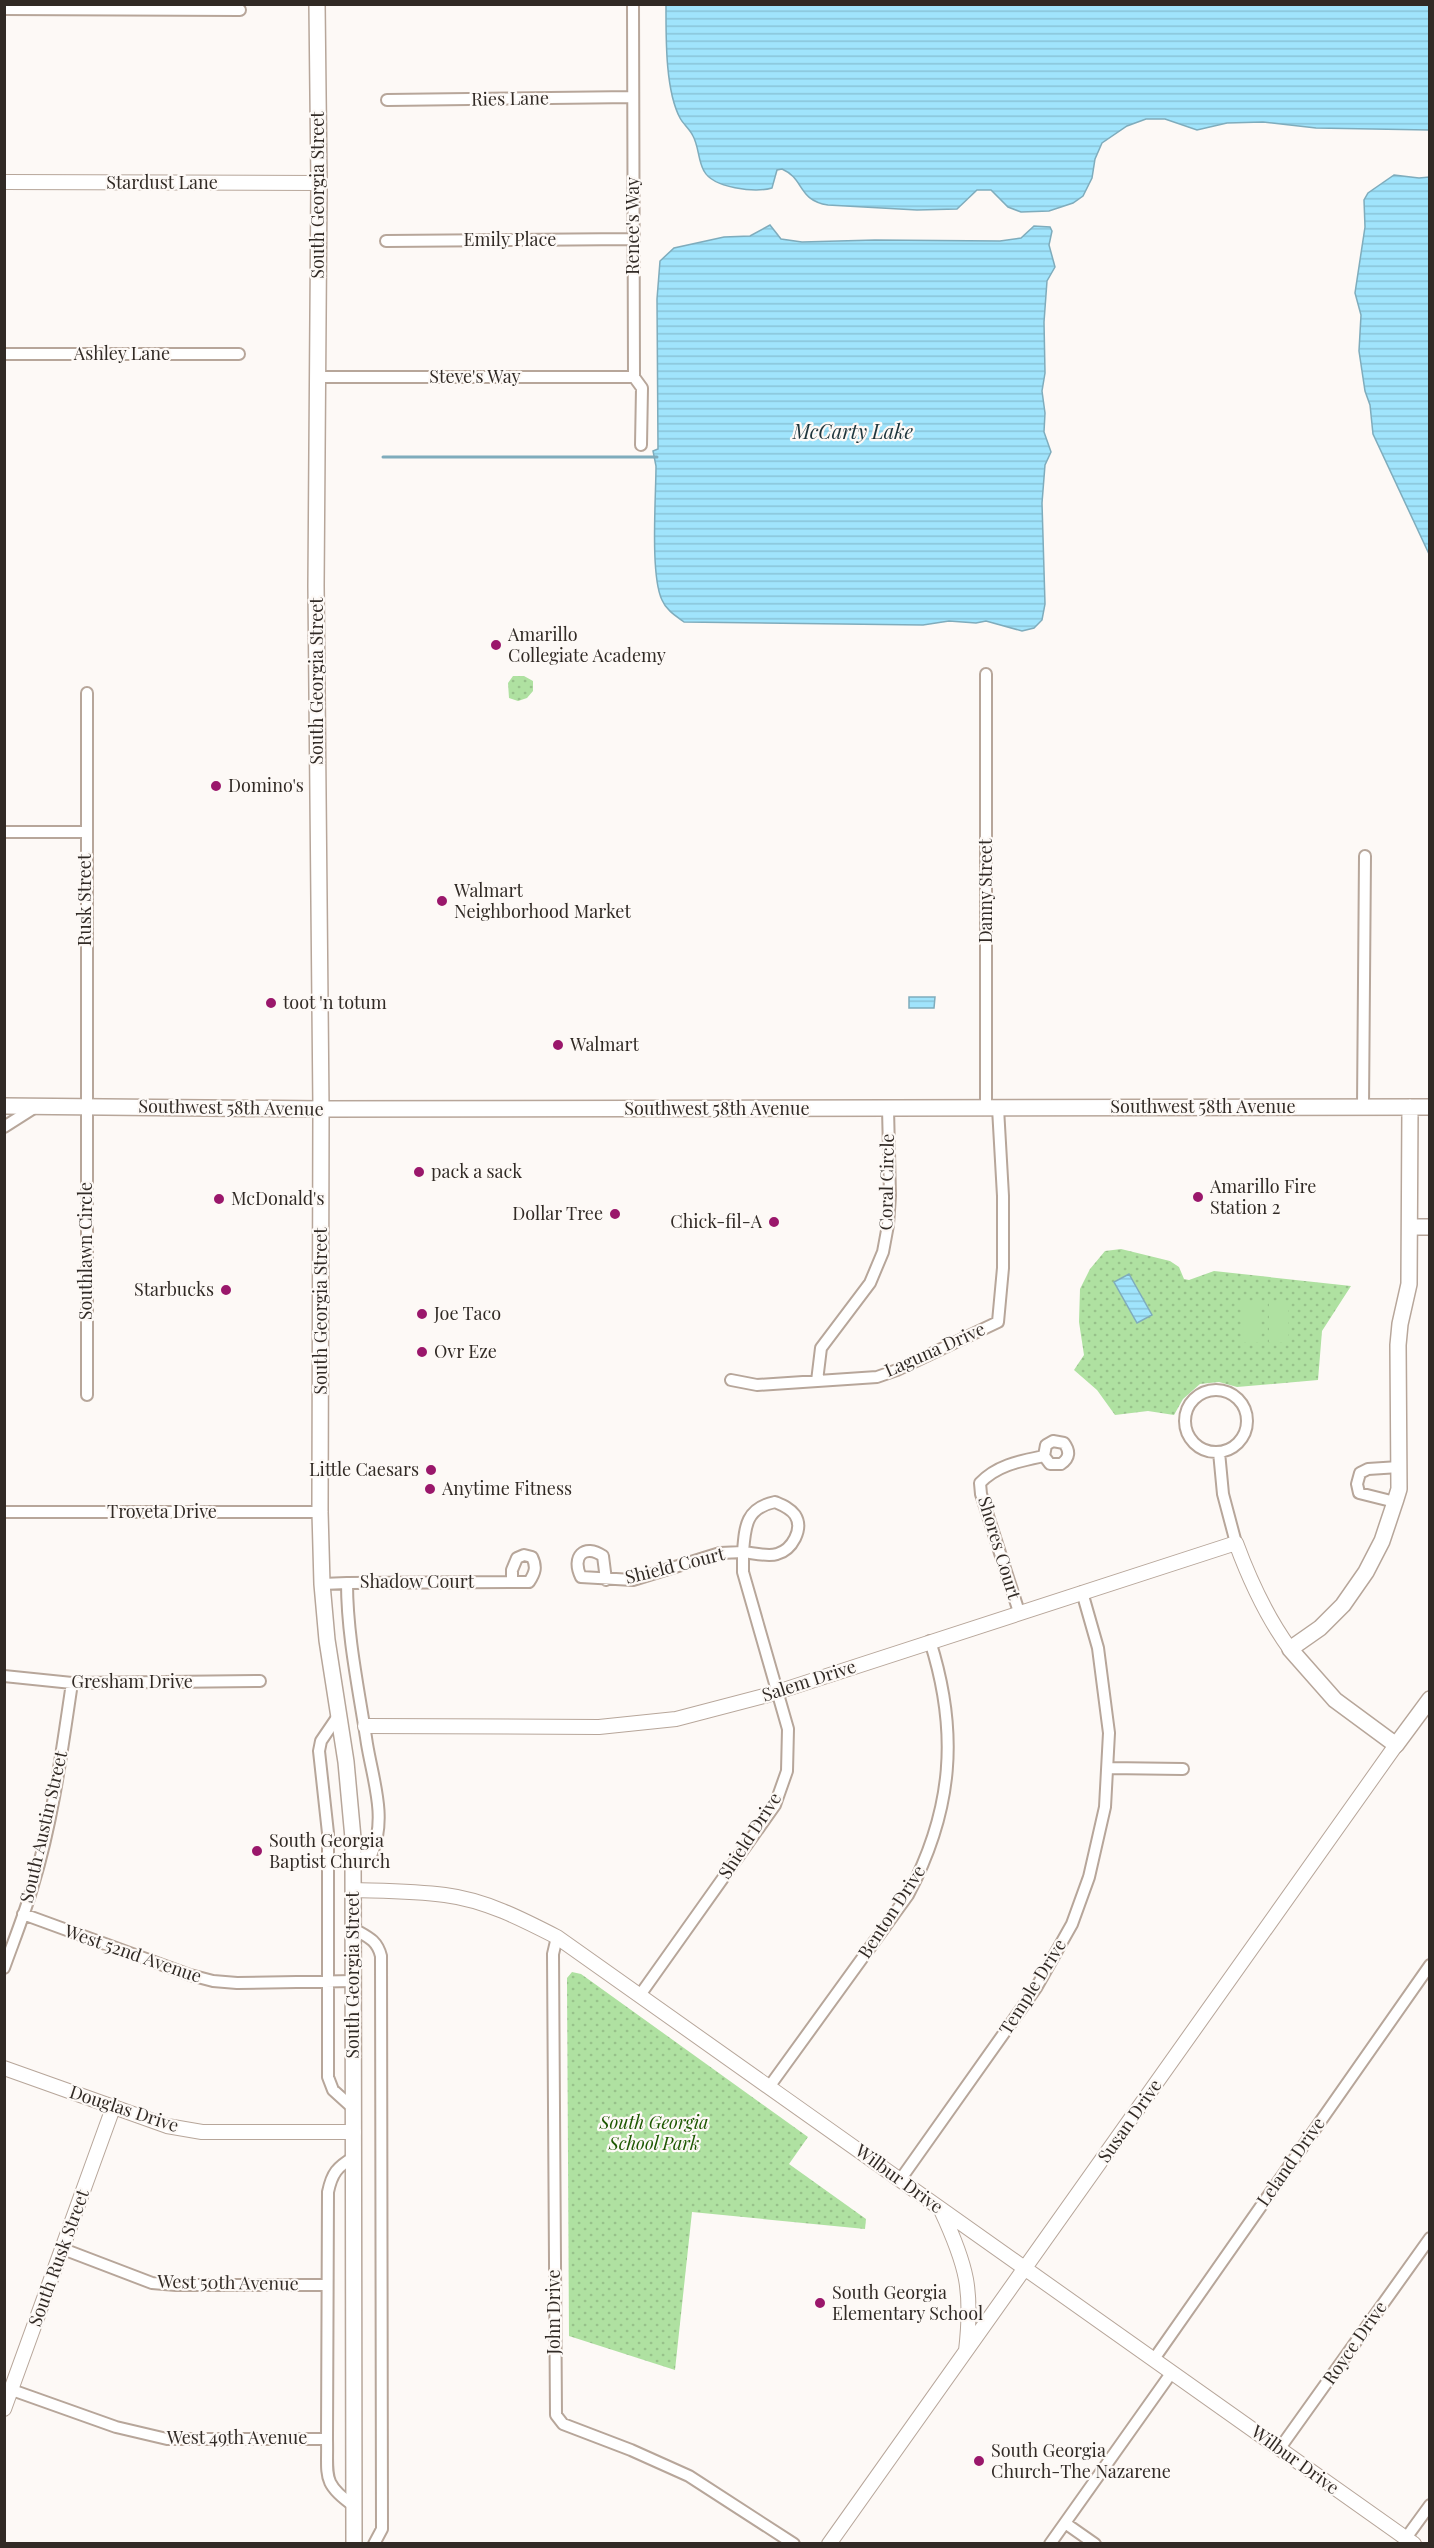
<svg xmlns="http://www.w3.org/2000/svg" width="1434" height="2548" viewBox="0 0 1434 2548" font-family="'Playfair Display',serif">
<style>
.park{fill:url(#park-dots)}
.pitch{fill:#afe1a1}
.water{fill:url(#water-rules);stroke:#7facbc;stroke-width:1.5}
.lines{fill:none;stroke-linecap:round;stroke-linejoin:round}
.stream{stroke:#7facbc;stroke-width:3}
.minor-casing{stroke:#b7a69a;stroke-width:14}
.tertiary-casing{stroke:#b7a69a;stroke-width:16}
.secondary-casing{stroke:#b7a69a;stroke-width:18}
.minor{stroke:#fff;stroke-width:10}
.tertiary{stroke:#fff;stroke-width:14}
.secondary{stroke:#fff;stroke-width:15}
.poi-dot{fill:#9a176b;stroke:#fdf9f6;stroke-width:2}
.labels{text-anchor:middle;stroke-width:4.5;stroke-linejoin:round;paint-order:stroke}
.street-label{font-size:18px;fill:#312a25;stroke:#fdf9f6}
.poi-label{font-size:18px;fill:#312a25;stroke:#fdf9f6;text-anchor:start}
.park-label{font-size:18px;font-style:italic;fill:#1d5701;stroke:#fdf9f6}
.water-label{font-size:20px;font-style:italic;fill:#1e353c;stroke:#fdf9f6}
</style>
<defs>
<pattern id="park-dots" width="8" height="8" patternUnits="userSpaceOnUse" patternTransform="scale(1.5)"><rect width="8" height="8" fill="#afe1a1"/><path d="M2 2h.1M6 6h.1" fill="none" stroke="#97c18a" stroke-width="1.8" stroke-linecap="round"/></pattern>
<pattern id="water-rules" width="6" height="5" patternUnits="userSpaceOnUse" patternTransform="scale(1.5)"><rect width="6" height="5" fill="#a0e4fc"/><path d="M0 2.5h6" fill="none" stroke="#8ac4d8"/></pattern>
</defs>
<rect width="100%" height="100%" fill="#fdf9f6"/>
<path class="park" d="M513 676H524L533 681V691L527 698 518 701 509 698 508 683Z
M1121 1249 1170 1261 1179 1267 1184 1279 1189 1280 1214 1271 1351 1286 1322 1331 1318 1380 1237 1387 1219 1382 1200 1384 1183 1399 1174 1415 1148 1411 1115 1415 1097 1390 1074 1370 1084 1355 1079 1322 1080 1289 1090 1269 1105 1251Z
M572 1972 581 1974 808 2137 789 2164 866 2219 865 2229 692 2212 675 2370 569 2336 567 1978Z"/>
<path class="pitch" d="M1242 1302H1260V1342H1242Z
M1269 1302H1288V1342H1269Z"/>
<path class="water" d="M666 5H1429V130L1316 128 1263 122 1227 123 1197 130 1165 119H1146L1127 126 1102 143 1095 159 1092 178 1083 196 1073 203 1049 211 1021 212 1008 207 991 190H977L957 209 917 210 828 205C797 200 805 179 782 169L777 170 772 188C755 193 713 188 704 171 698 161 699 147 693 136 690 129 683 124 680 118 665 90 666 36 666 5Z
M1394 175 1419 178 1429 177V554L1373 434 1370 405 1365 391 1359 351 1361 315 1355 293 1365 227 1364 200 1368 193Z
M770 225 781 239 802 242 875 240 1000 241 1021 238 1034 226 1050 227 1052 231 1049 245 1055 267 1047 281 1044 322 1045 373 1042 391 1045 413 1044 432 1051 452 1045 465 1042 503 1045 604 1042 620 1034 628 1022 631 986 621 976 623 949 621 923 625 684 622C676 616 666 610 662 600 650 575 656 497 656 466L653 451 658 449 657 299 660 261 674 248 724 237 750 236Z
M909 997H935L934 1008H909Z
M1129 1274 1152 1315 1137 1323 1114 1282Z"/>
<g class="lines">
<path class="stream" d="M383 457H657"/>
<g class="minor-casing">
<path id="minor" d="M633 4 634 377 642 388 641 445
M4 9 240 10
M387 100 633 97
M386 241 633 239
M4 354H239
M317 377H634
M986 674V1108
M4 832H85
M1363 1107 1365 856
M4 1127 37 1106
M731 1380 757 1385 877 1377 897 1370 998 1322 1003 1268V1196L998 1108
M817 1381 821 1348 870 1283 883 1252 888 1225 890 1196 888 1108
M1185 1421a31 31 0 1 1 62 0a31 31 0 1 1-62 0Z
M87 1395V693
M1219 1452 1223 1494 1236 1543
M775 1502C782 1505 790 1508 795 1515 804 1529 792 1550 777 1554 768 1557 753 1553 743 1552 745 1526 746 1508 775 1502Z
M1395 1502 1359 1493 1357 1484 1360 1473 1368 1469 1399 1467
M4 1512H320
M606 1580 603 1556C584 1543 571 1557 581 1577L633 1580 720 1553 743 1552V1572L788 1729 787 1771 775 1805 640 1995
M347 1583C347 1636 359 1691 367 1744 373 1780 387 1818 372 1853L353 1861
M322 1584 347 1583 512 1582H529C535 1573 537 1567 532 1557L524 1555 517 1558 512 1570V1582
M1019 1612 981 1494 980 1483C997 1465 1020 1461 1044 1456L1050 1464H1061C1070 1458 1070 1451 1064 1443L1053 1441 1046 1445 1044 1456
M4 1676 72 1683 260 1681
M338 1716 321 1741 319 1751 328 1833V2077L333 2090 354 2109
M1108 1768 1183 1769
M23 1914 190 1975 213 1981 237 1983 354 1981
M354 1929C368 1937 377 1940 381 1956L382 2529 374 2544
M557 1937 553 1954 556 2415 563 2424 631 2450 689 2476 794 2544
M4 1968C14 1940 25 1913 33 1885 53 1820 62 1750 72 1683
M769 2087 908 1895C953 1810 959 1732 930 1641
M354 2157C337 2167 332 2173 328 2192L327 2439C328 2476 321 2483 354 2506
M900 2180 1036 1988 1072 1924 1089 1877 1105 1807 1109 1733 1098 1648 1082 1592
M63 2249 152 2283 176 2285H327
M1154 2359 1430 1965
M12 2390 116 2427 167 2439H327
M1280 2448 1430 2238
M1065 2523 1095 2544
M1406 2538 1430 2505
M1050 2544 1172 2372"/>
</g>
<g class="tertiary-casing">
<path id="tertiary" d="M4 182 319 183
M365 1726 599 1727 676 1719 768 1695 1236 1543C1250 1581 1266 1616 1290 1649
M353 1890C384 1891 415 1891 445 1895 485 1900 522 1919 557 1937L1414 2544
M4 2068 167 2126 202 2132H354
M941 2210C967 2266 973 2290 966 2351
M4 2409 113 2108
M829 2544 1396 1745"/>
</g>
<g class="secondary-casing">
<path id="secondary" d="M317 4 319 183 316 586 321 1109 320 1512 322 1584 327 1640 346 1762 353 1838 354 2544
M4 1106 321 1109 1430 1107
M1410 1107 1409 1284 1400 1324 1398 1345 1399 1489 1395 1502 1382 1541 1366 1572 1343 1605 1320 1628 1290 1649 1335 1700 1396 1745 1430 1699
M1411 1227H1430"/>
</g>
<use href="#minor" class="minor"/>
<use href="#tertiary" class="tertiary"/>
<use href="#secondary" class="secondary"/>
</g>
<g class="poi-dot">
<circle cx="496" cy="645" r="6"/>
<circle cx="216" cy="786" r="6"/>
<circle cx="442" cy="901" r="6"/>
<circle cx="271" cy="1003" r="6"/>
<circle cx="558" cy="1045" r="6"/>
<circle cx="419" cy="1172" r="6"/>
<circle cx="1198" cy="1197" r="6"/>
<circle cx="219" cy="1199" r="6"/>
<circle cx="615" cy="1214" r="6"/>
<circle cx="774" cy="1222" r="6"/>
<circle cx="226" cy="1290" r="6"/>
<circle cx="422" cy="1314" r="6"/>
<circle cx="422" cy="1352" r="6"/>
<circle cx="431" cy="1470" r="6"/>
<circle cx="430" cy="1489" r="6"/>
<circle cx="257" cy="1851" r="6"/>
<circle cx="820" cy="2303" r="6"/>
<circle cx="979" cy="2461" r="6"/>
</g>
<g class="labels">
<g class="street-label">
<text transform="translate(510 99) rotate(-1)" y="6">Ries Lane</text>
<text x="162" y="189">Stardust Lane</text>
<text transform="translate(318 195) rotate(-90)" y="6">South Georgia Street</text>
<text transform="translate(633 226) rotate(-90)" y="6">Renee's Way</text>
<text x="510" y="246">Emily Place</text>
<text x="122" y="360">Ashley Lane</text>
<text x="475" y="383">Steve's Way</text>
<text transform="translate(317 681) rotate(-90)" y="6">South Georgia Street</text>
<text transform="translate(986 891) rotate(-90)" y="6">Danny Street</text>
<text transform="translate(85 900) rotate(-90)" y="6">Rusk Street</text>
<text x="1203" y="1113">Southwest 58th Avenue</text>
<text transform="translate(231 1108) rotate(1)" y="6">Southwest 58th Avenue</text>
<text x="717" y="1115">Southwest 58th Avenue</text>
<text transform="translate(887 1182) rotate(-89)" y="6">Coral Circle</text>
<text transform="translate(86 1251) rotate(-90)" y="6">Southlawn Circle</text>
<text transform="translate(321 1311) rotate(-90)" y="6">South Georgia Street</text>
<text transform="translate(935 1350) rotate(-24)" y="6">Laguna Drive</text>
<text x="162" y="1518">Troveta Drive</text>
<text transform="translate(999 1548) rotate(73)" y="6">Shores Court</text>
<text transform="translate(675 1566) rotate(-14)" y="6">Shield Court</text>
<text x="417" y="1588">Shadow Court</text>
<text transform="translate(809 1681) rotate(-18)" y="6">Salem Drive</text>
<text x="132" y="1688">Gresham Drive</text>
<text transform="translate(44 1827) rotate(-77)" y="6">South Austin Street</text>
<text transform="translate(750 1836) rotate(-57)" y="6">Shield Drive</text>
<text transform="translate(892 1912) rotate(-57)" y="6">Benton Drive</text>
<text transform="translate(133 1954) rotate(19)" y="6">West 52nd Avenue</text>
<text transform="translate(353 1975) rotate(-90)" y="6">South Georgia Street</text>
<text transform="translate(1033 1987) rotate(-58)" y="6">Temple Drive</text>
<text transform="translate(124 2109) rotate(18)" y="6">Douglas Drive</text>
<text transform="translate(1130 2121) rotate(-55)" y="6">Susan Drive</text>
<text transform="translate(1291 2162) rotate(-55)" y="6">Leland Drive</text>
<text transform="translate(899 2179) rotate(36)" y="6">Wilbur Drive</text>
<text transform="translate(59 2258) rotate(-70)" y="6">South Rusk Street</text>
<text transform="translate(228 2283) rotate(1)" y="6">West 50th Avenue</text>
<text transform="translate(554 2312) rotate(-90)" y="6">John Drive</text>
<text transform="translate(1355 2343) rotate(-55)" y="6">Royce Drive</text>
<text x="237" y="2444">West 49th Avenue</text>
<text transform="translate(1295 2460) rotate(36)" y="6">Wilbur Drive</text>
</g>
<g class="poi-label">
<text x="508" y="641">Amarillo<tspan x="508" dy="21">Collegiate Academy</tspan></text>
<text x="228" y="792">Domino's</text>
<text x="454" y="897">Walmart<tspan x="454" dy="21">Neighborhood Market</tspan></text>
<text x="283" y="1009">toot 'n totum</text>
<text x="570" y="1051">Walmart</text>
<text x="431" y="1178">pack a sack</text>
<text x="1210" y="1193">Amarillo Fire<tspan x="1210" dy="21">Station 2</tspan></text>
<text x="231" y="1205">McDonald's</text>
<text x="603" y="1220" text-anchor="end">Dollar Tree</text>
<text x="762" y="1228" text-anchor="end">Chick-fil-A</text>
<text x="214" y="1296" text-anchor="end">Starbucks</text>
<text x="434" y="1320">Joe Taco</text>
<text x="434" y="1358">Ovr Eze</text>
<text x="419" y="1476" text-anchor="end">Little Caesars</text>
<text x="442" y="1495">Anytime Fitness</text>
<text x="269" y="1847">South Georgia<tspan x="269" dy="21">Baptist Church</tspan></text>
<text x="832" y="2299">South Georgia<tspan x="832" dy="21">Elementary School</tspan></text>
<text x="991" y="2457">South Georgia<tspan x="991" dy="21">Church-The Nazarene</tspan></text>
</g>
<g class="park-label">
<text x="654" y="2129">South Georgia<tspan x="654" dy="21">School Park</tspan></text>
</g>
<g class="water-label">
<text x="853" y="439">McCarty Lake</text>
</g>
</g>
<rect width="1434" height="2548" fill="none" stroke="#312a25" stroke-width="12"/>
</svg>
